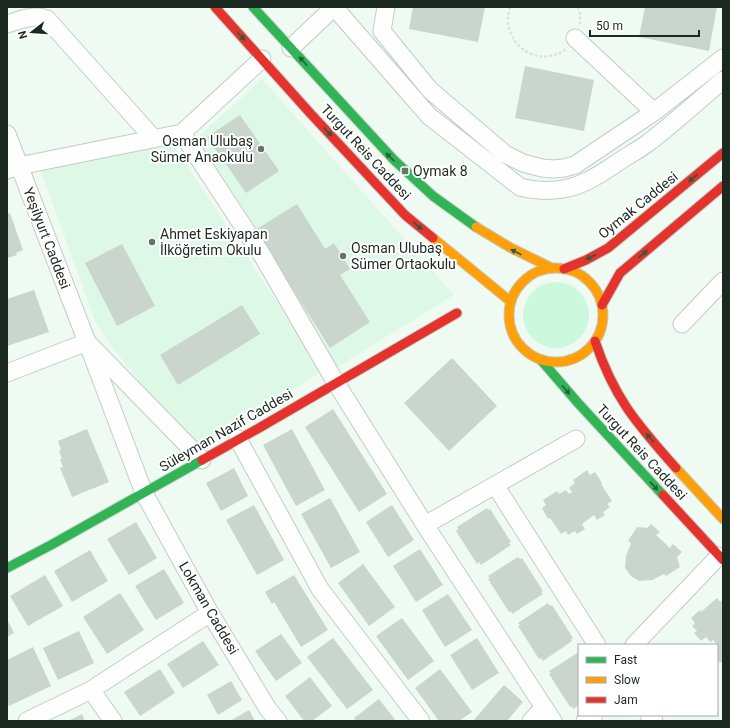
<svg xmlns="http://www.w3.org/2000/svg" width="730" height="728" viewBox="0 0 730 728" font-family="Roboto,sans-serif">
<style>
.built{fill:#ddf8e6}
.green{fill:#ccf8dd}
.building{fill:#cad5ce}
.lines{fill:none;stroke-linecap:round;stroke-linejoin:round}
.street-casing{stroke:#c2cdc5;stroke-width:19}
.fast-casing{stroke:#c2cdc5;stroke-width:11}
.slow-casing{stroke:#c2cdc5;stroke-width:11}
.jam-casing{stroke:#c2cdc5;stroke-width:11}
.path{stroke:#dee2df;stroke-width:2.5;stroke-dasharray:3 2;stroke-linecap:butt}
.street{stroke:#fdfefd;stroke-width:17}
.fast{stroke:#30b455;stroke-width:9}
.slow{stroke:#ff9f0a;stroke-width:9}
.jam{stroke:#e5322d;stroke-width:9}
.oneway{fill:#246136}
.poi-dot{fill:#66726a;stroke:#fff;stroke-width:1.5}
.labels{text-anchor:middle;stroke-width:4;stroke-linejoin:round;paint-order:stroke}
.poi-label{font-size:14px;fill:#1c2921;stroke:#fff;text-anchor:start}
.street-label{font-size:14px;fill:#1c2921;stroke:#fff}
</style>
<rect width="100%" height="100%" fill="#effaf2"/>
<path class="built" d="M262 79 454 295 337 367 243 217 194 141Z
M174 146 322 371 196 452 109 343 95 321 38 163Z"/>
<path class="green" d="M523 315a33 33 0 1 1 66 0a33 33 0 1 1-66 0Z"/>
<path class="building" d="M413 7H485L478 42 409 29Z
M645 7H717L709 51 639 37Z
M525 66 594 80 584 131 515 118Z
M240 115 279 171 246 193 207 137Z
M297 204 325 249 334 243 350 269 340 275 370 322 330 348 255 230Z
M10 213 23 250 16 253 17 255 7 258V214Z
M122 244 155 306 117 326 85 263Z
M34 290 49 332 7 346V299Z
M242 305 260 334 178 385 160 355Z
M452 358 497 406 449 451 404 403Z
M333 409 387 494 359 512 305 427Z
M87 429 109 482 72 497 60 468 63 467 60 459H62L59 451 61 450 58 441Z
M292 429 325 490 296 506 263 445Z
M234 468 248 496 221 511 206 483Z
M587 470 590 475 595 472 602 483 601 484 612 501 607 504 610 507 603 512 605 515 597 520 594 515 582 524 585 529 577 534 575 531 568 535 566 531 561 534 550 518 548 519 542 508 546 505 543 500 557 491 559 494 566 490 569 494 572 492 569 488 575 483 573 480Z
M330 498 360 552 331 568 301 514Z
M254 505 284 560 257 575 226 520Z
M392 505 414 540 388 557 366 522Z
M487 508 488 510 490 509 511 542 509 543 511 545 481 565 479 562 477 564 456 531 458 529 457 527Z
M136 522 157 558 129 575 107 539Z
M651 524 660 532 656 535 670 548 673 544 682 552 677 557 680 567 666 576 664 574 652 580 639 581 631 576 625 568 626 556 631 543 628 541 637 527 647 528Z
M420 549 443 585 416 602 393 566Z
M90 550 108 581 72 602 54 571Z
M518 557 520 559 522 558 543 591 541 592 543 594 512 614 511 611 509 612 488 579 490 578 488 576Z
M363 564 395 607 369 626 338 583Z
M164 569 184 603 156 620 135 586Z
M45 575 63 606 28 626 10 596Z
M294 575 328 630 301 647 274 602 272 604 265 592Z
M120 593 144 630 107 654 83 617Z
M448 594 472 630 445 647 422 610Z
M717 598 720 602 723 599V660L720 663 717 659V652L718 651 717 650V645H714L716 643 713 640 710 642 706 637 701 641 694 633 697 631 692 626 695 623 691 618 700 610 701 612Z
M548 603 550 606 552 605 573 638 571 639 572 641 543 661 541 658 539 659 518 626 520 625 518 623Z
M402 618 434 661 408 680 376 636Z
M7 619 14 633 7 637Z
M79 631 94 663 58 680 43 648Z
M281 634 302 663 276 681 255 651Z
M333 638 373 690 347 709 307 657Z
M477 638 499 673 472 690 450 655Z
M203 641 219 665 183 688 167 664Z
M33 647 51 686 9 706 7 702V660Z
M579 652V705L573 709 572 706 570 707 549 674 551 673 549 671Z
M160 669 175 693 140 716 124 692Z
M440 669 472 712 459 721H439L415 688Z
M310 677 332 706 312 721H304L285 696Z
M231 681 242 700 218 715 207 695Z
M504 685 523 702 507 721H473Z
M379 699 396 721H356L354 718Z
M249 710 255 721H230Z
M82 714 85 721H68Z"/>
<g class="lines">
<g class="street-casing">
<path id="street" d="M334 7 429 116 520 187C536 191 552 192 568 188 586 184 600 174 614 165 625 157 637 151 648 143 674 123 698 101 723 80
M386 7 382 31 430 90 505 154 523 163 542 168 553 169 564 168 575 165 654 112 723 58
M7 24C21 20 32 14 47 19L154 139
M575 38 654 112
M291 48 334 7
M262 59 182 133 262 255 336 383 425 525 553 721
M7 134 87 342 7 373
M7 170 19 166 182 133
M682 324 723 281
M238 439 320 589 421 721
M202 460 87 342 144 493 210 613 268 709 278 721
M495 485 597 645
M425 525 576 439
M634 645 719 556
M91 690 113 721
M649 715 654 721
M27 721 91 690 210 613
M531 721 544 707
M585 721 594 715"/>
</g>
<g class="fast-casing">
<path id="fast" d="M253 7 394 160 433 196 476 227
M541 360 578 403 663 495
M7 568 51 545 202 460"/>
</g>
<g class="slow-casing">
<path id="slow" d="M476 227 511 248 552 268
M433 238 510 301
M509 315a47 47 0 1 1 94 0a47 47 0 1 1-94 0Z
M676 468 723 519"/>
</g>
<g class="jam-casing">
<path id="jam" d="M215 7 310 113 405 215 433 238
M564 269 586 260 608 248 723 153
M602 305 620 273 723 186
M595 341C603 365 613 387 627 408 642 430 659 449 676 468
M202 460 259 428 457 313
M663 495 723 560"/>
</g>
<path class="path" d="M510 7C499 41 536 71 566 49
M578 7 580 14V24"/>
<use href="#street" class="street"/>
<use href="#fast" class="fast"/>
<use href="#slow" class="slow"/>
<use href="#jam" class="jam"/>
</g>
<defs><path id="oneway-solid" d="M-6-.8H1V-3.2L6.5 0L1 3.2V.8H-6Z"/></defs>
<g class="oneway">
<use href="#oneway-solid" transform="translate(241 36) rotate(48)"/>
<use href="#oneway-solid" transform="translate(303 61) rotate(-132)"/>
<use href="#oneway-solid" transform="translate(328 132) rotate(47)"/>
<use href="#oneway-solid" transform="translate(390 157) rotate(-136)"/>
<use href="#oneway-solid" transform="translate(693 178) rotate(140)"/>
<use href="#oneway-solid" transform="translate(418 226) rotate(39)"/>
<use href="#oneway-solid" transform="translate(516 252) rotate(-153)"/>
<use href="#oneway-solid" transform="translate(643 254) rotate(-40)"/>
<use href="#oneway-solid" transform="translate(591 257) rotate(154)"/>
<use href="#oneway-solid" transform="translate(566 390) rotate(49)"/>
<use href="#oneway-solid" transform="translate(650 438) rotate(-131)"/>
<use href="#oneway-solid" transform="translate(654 486) rotate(47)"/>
</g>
<g class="poi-dot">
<circle cx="261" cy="149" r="4"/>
<rect x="401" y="167" width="8" height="8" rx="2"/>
<circle cx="152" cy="242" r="4"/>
<circle cx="343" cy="256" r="4"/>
</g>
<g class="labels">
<g class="poi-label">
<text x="253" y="146" text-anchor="end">Osman Ulubaş<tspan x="253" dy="16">Sümer Anaokulu</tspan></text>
<text x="413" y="176">Oymak 8</text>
<text x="160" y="239">Ahmet Eskiyapan<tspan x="160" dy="16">İlköğretim Okulu</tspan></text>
<text x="351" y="253">Osman Ulubaş<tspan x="351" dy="16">Sümer Ortaokulu</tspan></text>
</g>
<g class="street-label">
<text transform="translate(366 152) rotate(47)" y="5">Turgut Reis Caddesi</text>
<text transform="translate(638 205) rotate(-39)" y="5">Oymak Caddesi</text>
<text transform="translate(47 238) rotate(69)" y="5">Yeşilyurt Caddesi</text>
<text transform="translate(226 430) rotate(-30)" y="5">Süleyman Nazif Caddesi</text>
<text transform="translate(642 452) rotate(47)" y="5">Turgut Reis Caddesi</text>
<text transform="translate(209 608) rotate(60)" y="5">Lokman Caddesi</text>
</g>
</g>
<rect width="730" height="728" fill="none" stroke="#1c2921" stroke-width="16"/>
<rect x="578" y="644" width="140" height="72" fill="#ffffff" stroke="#a4a9a6"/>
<rect x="586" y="657" width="20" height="6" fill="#30b455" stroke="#a4a9a6"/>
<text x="614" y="664" font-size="12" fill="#1c2921">Fast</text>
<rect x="586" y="677" width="20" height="6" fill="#ff9f0a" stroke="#a4a9a6"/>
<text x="614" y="684" font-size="12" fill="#1c2921">Slow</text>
<rect x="586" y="697" width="20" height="6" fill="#e5322d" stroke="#a4a9a6"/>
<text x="614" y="704" font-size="12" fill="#1c2921">Jam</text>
<g transform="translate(32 32) rotate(253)" stroke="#ffffff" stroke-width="3" paint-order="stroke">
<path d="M0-3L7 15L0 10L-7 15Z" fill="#1c2921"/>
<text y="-6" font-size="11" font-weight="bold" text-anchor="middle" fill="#1c2921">N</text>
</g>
<path d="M590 30v6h109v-6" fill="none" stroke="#1c2921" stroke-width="2"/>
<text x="596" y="30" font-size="12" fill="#1c2921" stroke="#ffffff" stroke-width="3" paint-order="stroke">50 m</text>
</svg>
